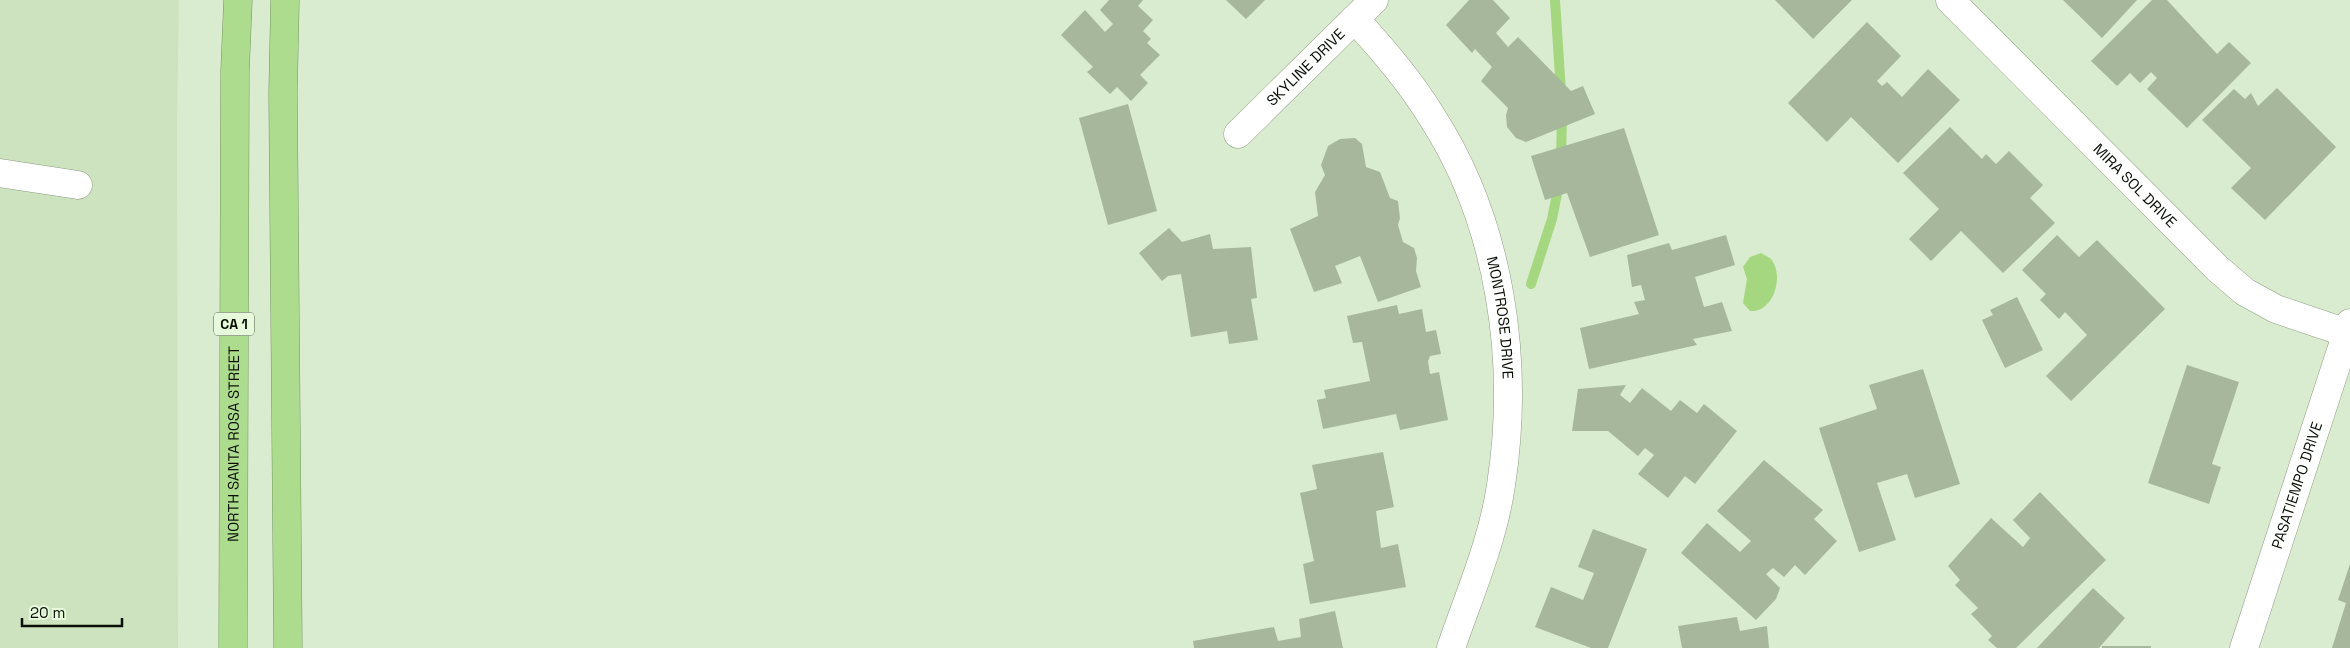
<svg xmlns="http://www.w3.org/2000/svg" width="2350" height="648" viewBox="0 0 2350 648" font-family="'Space Grotesk',sans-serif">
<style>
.built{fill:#cde3bf}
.water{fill:#a5d781}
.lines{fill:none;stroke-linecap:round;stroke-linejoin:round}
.stream{stroke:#a5d781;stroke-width:10}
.building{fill:#a6b79b}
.minor-casing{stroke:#8c9d82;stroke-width:29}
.highway-casing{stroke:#75955f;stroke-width:29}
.minor{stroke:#fff;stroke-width:28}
.highway{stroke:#aedc8f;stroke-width:28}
.labels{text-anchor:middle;stroke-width:5;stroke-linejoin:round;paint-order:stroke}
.shield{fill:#e7fadc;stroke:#4c5646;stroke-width:1}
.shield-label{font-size:14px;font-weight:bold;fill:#0a1006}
.street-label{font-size:15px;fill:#0a1006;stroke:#e7fadc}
</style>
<rect width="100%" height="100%" fill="#daeccf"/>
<path class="built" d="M0 0H179L177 124 178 648H0Z"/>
<path class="water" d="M1761 253C1764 255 1769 257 1771 259 1785 276 1773 313 1750 311L1743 303 1747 279 1743 267 1750 257Z"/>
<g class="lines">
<path class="stream" d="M1555 0 1561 92
M1561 160 1562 114
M1531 284 1552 219 1559 184"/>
</g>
<path class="building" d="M1109 0H1143L1138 6 1153 20 1143 31 1151 39 1147 43 1160 55 1140 75 1148 83 1131 101 1117 87 1110 94 1087 72 1093 67 1061 35 1085 10 1105 32 1113 24 1100 10Z
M1226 0H1265L1246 19Z
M1469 0H1493L1510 18 1496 33 1508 47 1518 37 1571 91 1583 86 1595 114 1526 142 1516 138 1507 127 1506 115 1508 108 1481 81 1492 67 1475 49 1472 53 1446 25Z
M1775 0H1852L1813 39Z
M2063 0H2137L2102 38Z
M2152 0H2167L2217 54 2229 42 2251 63 2187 128 2147 89 2157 78 2151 72 2140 83 2130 73 2117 86 2091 61Z
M1867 22 1901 56 1877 81 1882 86 1887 82 1902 97 1928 69 1960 100 1898 163 1851 117 1827 142 1788 103Z
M2277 88 2336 147 2265 220 2231 188 2251 168 2202 120 2234 89 2245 99 2251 93 2258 106Z
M1128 104 1157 211 1108 225 1079 118Z
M1950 127 1982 159 1986 154 1996 164 2009 151 2043 185 2030 198 2055 223 2003 273 1961 231 1931 261 1909 239 1939 209 1903 173Z
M1624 128 1659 235 1590 257 1567 193 1545 200 1531 156Z
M1355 138 1362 144 1366 167 1380 172 1390 198 1398 201 1400 218 1398 225 1403 242 1414 248 1417 258 1416 271 1421 287 1378 302 1360 256 1335 266 1342 283 1314 292 1290 229 1318 216 1315 192 1325 175 1321 165 1328 146 1340 139Z
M1169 228 1182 242 1210 234 1213 249 1251 247 1257 298 1251 299 1258 340 1229 344 1227 331 1191 337 1181 274 1168 276 1162 281 1139 253Z
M1726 235 1735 265 1695 277 1704 307 1722 302 1732 331 1693 339 1697 345 1589 369 1580 328 1639 314 1634 302 1645 300 1641 285 1632 287 1627 255 1669 243 1672 250Z
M2057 235 2079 257 2097 240 2165 309 2071 401 2046 376 2087 335 2065 312 2059 319 2040 300 2046 294 2022 270Z
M2017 297 2043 350 2005 368 1982 320 1993 315 1990 310Z
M1397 305 1399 314 1422 309 1426 332 1436 330 1441 354 1430 356 1428 361 1430 374 1439 372 1448 420 1400 430 1396 414 1323 429 1317 400 1326 398 1324 390 1370 381 1362 342 1353 343 1347 316Z
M2187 365 2239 382 2212 464 2221 467 2209 504 2148 483Z
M1923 369 1960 484 1915 498 1907 474 1877 483 1896 540 1859 552 1819 428 1877 409 1869 385Z
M1626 385 1620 395 1630 403 1642 388 1671 411 1680 400 1697 413 1704 404 1737 431 1695 484 1685 476 1668 498 1638 474 1654 455 1645 448 1638 456 1608 431H1572L1578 389Z
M1383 452 1394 507 1376 511 1381 548 1398 544 1406 587 1310 604 1303 564 1314 561 1300 493 1317 489 1312 465Z
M1764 460 1823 510 1814 519 1837 541 1805 575 1795 565 1784 577 1773 568 1766 574 1780 588 1776 599 1756 620 1681 553 1707 523 1740 552 1751 541 1717 511Z
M2040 492 2106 560 2016 648H1997L1988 640 1992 636 1971 614 1978 608 1955 585 1960 580 1948 566 1991 518 2023 547 2030 538 2013 520Z
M1593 529 1647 549 1608 648H1591L1535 627 1551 587 1583 600 1594 573 1578 567Z
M2350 564V648H2332L2346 603 2338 600Z
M2093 588 2125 618 2099 648H2037Z
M1335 611 1343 648H1194L1193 641 1274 627 1278 641 1301 637 1299 619Z
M1737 617 1740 631 1767 626 1769 648H1682L1678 626Z
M2102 646H2151V648H2102Z"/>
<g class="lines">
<g class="minor-casing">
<g id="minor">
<path id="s1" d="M1950 0 2218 269 2245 292 2276 309 2347 333"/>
<path id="s2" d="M1355 19C1383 50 1410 81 1432 117 1501 224 1520 362 1501 485 1493 541 1469 595 1451 648"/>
<path id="s3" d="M1238 134 1374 0"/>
<path d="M0 173 78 185"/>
<path id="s4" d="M2244 648 2350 323"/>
</g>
</g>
<g class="highway-casing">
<g id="highway">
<path d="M285 0 283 93 288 648"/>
<path id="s5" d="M233 648 235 71 238 0"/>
</g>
</g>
<use href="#minor" class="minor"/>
<use href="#highway" class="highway"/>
</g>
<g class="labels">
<rect class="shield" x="214" y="312.5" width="40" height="23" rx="4"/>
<g class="shield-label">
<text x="234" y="329">CA 1</text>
</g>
<g class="street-label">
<text dy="5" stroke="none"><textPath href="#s3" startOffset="95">SKYLINE DRIVE</textPath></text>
<text dy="5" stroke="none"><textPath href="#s1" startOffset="262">MIRA SOL DRIVE</textPath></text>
<text dy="5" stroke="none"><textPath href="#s2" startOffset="339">MONTROSE DRIVE</textPath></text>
<text dy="5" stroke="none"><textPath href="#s5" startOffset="204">NORTH SANTA ROSA STREET</textPath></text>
<text dy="5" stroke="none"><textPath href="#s4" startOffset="171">PASATIEMPO DRIVE</textPath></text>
</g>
</g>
<path d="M22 618v8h100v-8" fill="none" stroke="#0a1006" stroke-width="2.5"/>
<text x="30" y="618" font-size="15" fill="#0a1006" stroke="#e7fadc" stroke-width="4" paint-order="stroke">20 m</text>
</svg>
